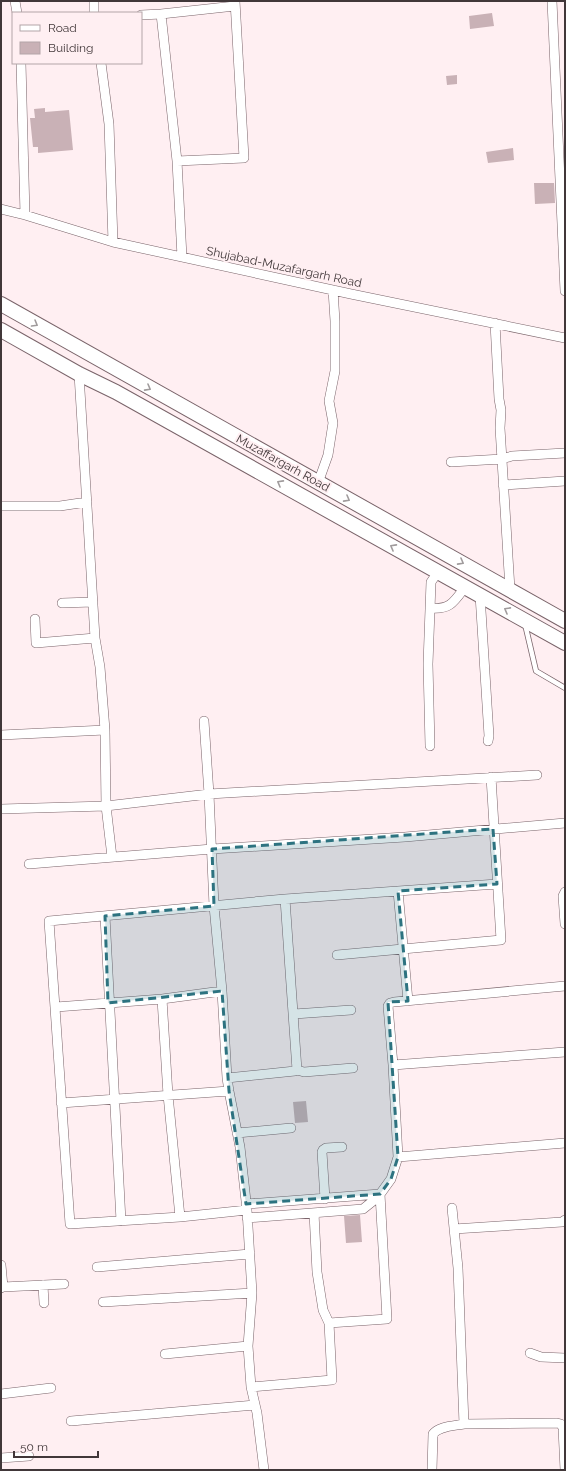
<svg xmlns="http://www.w3.org/2000/svg" width="566" height="1471" viewBox="0 0 566 1471" font-family="Raleway,sans-serif">
<style>
.building{fill:#c9b1b6}
.lines{fill:none;stroke-linecap:round;stroke-linejoin:round}
.lane-casing{stroke:#7a646a;stroke-width:6}
.street-casing{stroke:#7a646a;stroke-width:10}
.primary-casing{stroke:#7a646a;stroke-width:16}
.lane{stroke:#fff;stroke-width:4.5}
.street{stroke:#fff;stroke-width:9}
.primary{stroke:#fff;stroke-width:14}
.oneway{stroke:#a09b9c}
.marked{fill:#2d7380;fill-opacity:0.2;stroke:#2d7380;stroke-width:3;stroke-dasharray:8 5;stroke-linejoin:round}
.labels{text-anchor:middle;stroke-width:4;stroke-linejoin:round;paint-order:stroke}
.street-label{font-size:12px;fill:#413739;stroke:#ffeff2}
</style>
<rect width="100%" height="100%" fill="#ffeff2"/>
<path class="building" d="M492 13 494 26 470 29 469 16Z
M457 75V84L447 85 446 76Z
M45 108V112L69 110 73 150 38 153V147H33L30 118H35L34 109Z
M513 148 514 160 488 163 486 152Z
M534 183H554L555 203 535 204Z
M306 1101 308 1122 295 1123 293 1102Z
M360 1215 362 1242 346 1243 344 1216Z"/>
<g class="lines">
<g class="lane-casing">
<path id="lane" d="M525 624 536 671 565 688"/>
</g>
<g class="street-casing">
<path id="street" d="M15 1 17 13
M94 1V13
M552 1 565 291
M141 15 161 14
M21 63 25 215
M101 63 109 124 113 242
M177 161 161 14 235 6
M1 209 25 215 113 242 351 294 565 338
M182 257 177 161 244 158 235 1
M495 323 499 399 501 410 500 428 510 589
M79 374 95 638 100 667 105 730
M451 462 502 459 512 456 565 453
M318 483 328 455 333 423 329 401 335 371V321L333 290
M503 485 565 481
M1 506H60L87 502
M480 595 489 736 488 741
M62 603 93 602
M430 608C450 610 454 602 465 587
M35 619 36 643 95 638
M1 735 105 730 106 806 112 857
M430 746 428 664 431 582 438 572
M1 809 106 806 209 794 204 721
M29 864 212 849 405 837 565 823
M398 891 408 1001
M565 892 563 896 565 924
M105 916 121 1221
M337 955 501 940 491 777
M162 999 168 1095 180 1217
M56 1007 162 999 222 991
M294 1014 351 1010
M393 1065 388 1006 390 1003 394 1002 565 986
M297 1070 304 1072 353 1068
M227 1078 295 1071 297 1070 285 899
M61 1103 229 1091
M237 1133 291 1128
M398 1157 393 1065 565 1052
M325 1199 322 1152 323 1150 326 1148 342 1147
M246 1204 380 1194 387 1319 329 1323
M247 1210 180 1217 70 1224 49 921 285 899 497 884
M247 1218 363 1209 378 1197 391 1179 398 1157 565 1143
M454 1229 562 1222 565 1220
M1 1265 3 1287 1 1288
M97 1267 250 1254
M43 1285 44 1303
M3 1287 64 1284
M103 1302 252 1293
M530 1353 541 1357 565 1358
M165 1354 248 1346
M251 1387 332 1380 329 1323 323 1310 317 1272 314 1213
M1 1394 51 1388
M71 1421 255 1405
M464 1424 557 1423 561 1424 563 1428 565 1470
M1 1458 29 1456
M264 1470 257 1413 251 1387 248 1346 252 1293 247 1210 240 1147 229 1091 227 1078 222 991 214 906 209 794 537 775
M432 1470 433 1434C439 1426 454 1426 464 1424L458 1268 452 1208"/>
</g>
<g class="primary-casing">
<path id="primary" d="M1 304 565 621
M1 330 79 374 116 392 565 643"/>
</g>
<use href="#lane" class="lane"/>
<use href="#street" class="street"/>
<use href="#primary" class="primary"/>
</g>
<defs><path id="oneway-chevron" d="M-2-3.5L2.5 0L-2 3.5" fill="none" stroke-width="1.6" stroke-linecap="round" stroke-linejoin="round"/></defs>
<g class="oneway">
<use href="#oneway-chevron" transform="translate(35 324) rotate(30)"/>
<use href="#oneway-chevron" transform="translate(148 388) rotate(29)"/>
<use href="#oneway-chevron" transform="translate(280 483) rotate(-151)"/>
<use href="#oneway-chevron" transform="translate(347 499) rotate(29)"/>
<use href="#oneway-chevron" transform="translate(393 547) rotate(-151)"/>
<use href="#oneway-chevron" transform="translate(461 562) rotate(29)"/>
<use href="#oneway-chevron" transform="translate(507 610) rotate(-151)"/>
</g>
<path class="marked" d="M493 829 497 884 398 891 408 1001 388 1002 398 1157 391 1179 380 1194 246 1204 229 1091 222 991 108 1003 105 916 214 906 212 849Z"/>
<g class="labels">
<g class="street-label">
<text transform="translate(284 267) rotate(12)" y="4">Shujabad-Muzafargarh Road</text>
<text transform="translate(283 463) rotate(29)" y="4">Muzaffargarh Road</text>
</g>
</g>
<rect width="566" height="1471" fill="none" stroke="#413739" stroke-width="4"/>
<rect x="12" y="12" width="130" height="52" fill="#ffeff2" stroke="#b3a5a8"/>
<rect x="20" y="25" width="20" height="6" fill="#ffffff" stroke="#b3a5a8"/>
<text x="48" y="32" font-size="12" fill="#413739">Road</text>
<rect x="20" y="42" width="20" height="12" fill="#c9b1b6" stroke="#b3a5a8"/>
<text x="48" y="52" font-size="12" fill="#413739">Building</text>
<path d="M14 1451v6h84v-6" fill="none" stroke="#413739" stroke-width="2"/>
<text x="20" y="1451" font-size="12" fill="#413739" stroke="#ffeff2" stroke-width="3" paint-order="stroke">50 m</text>
</svg>
